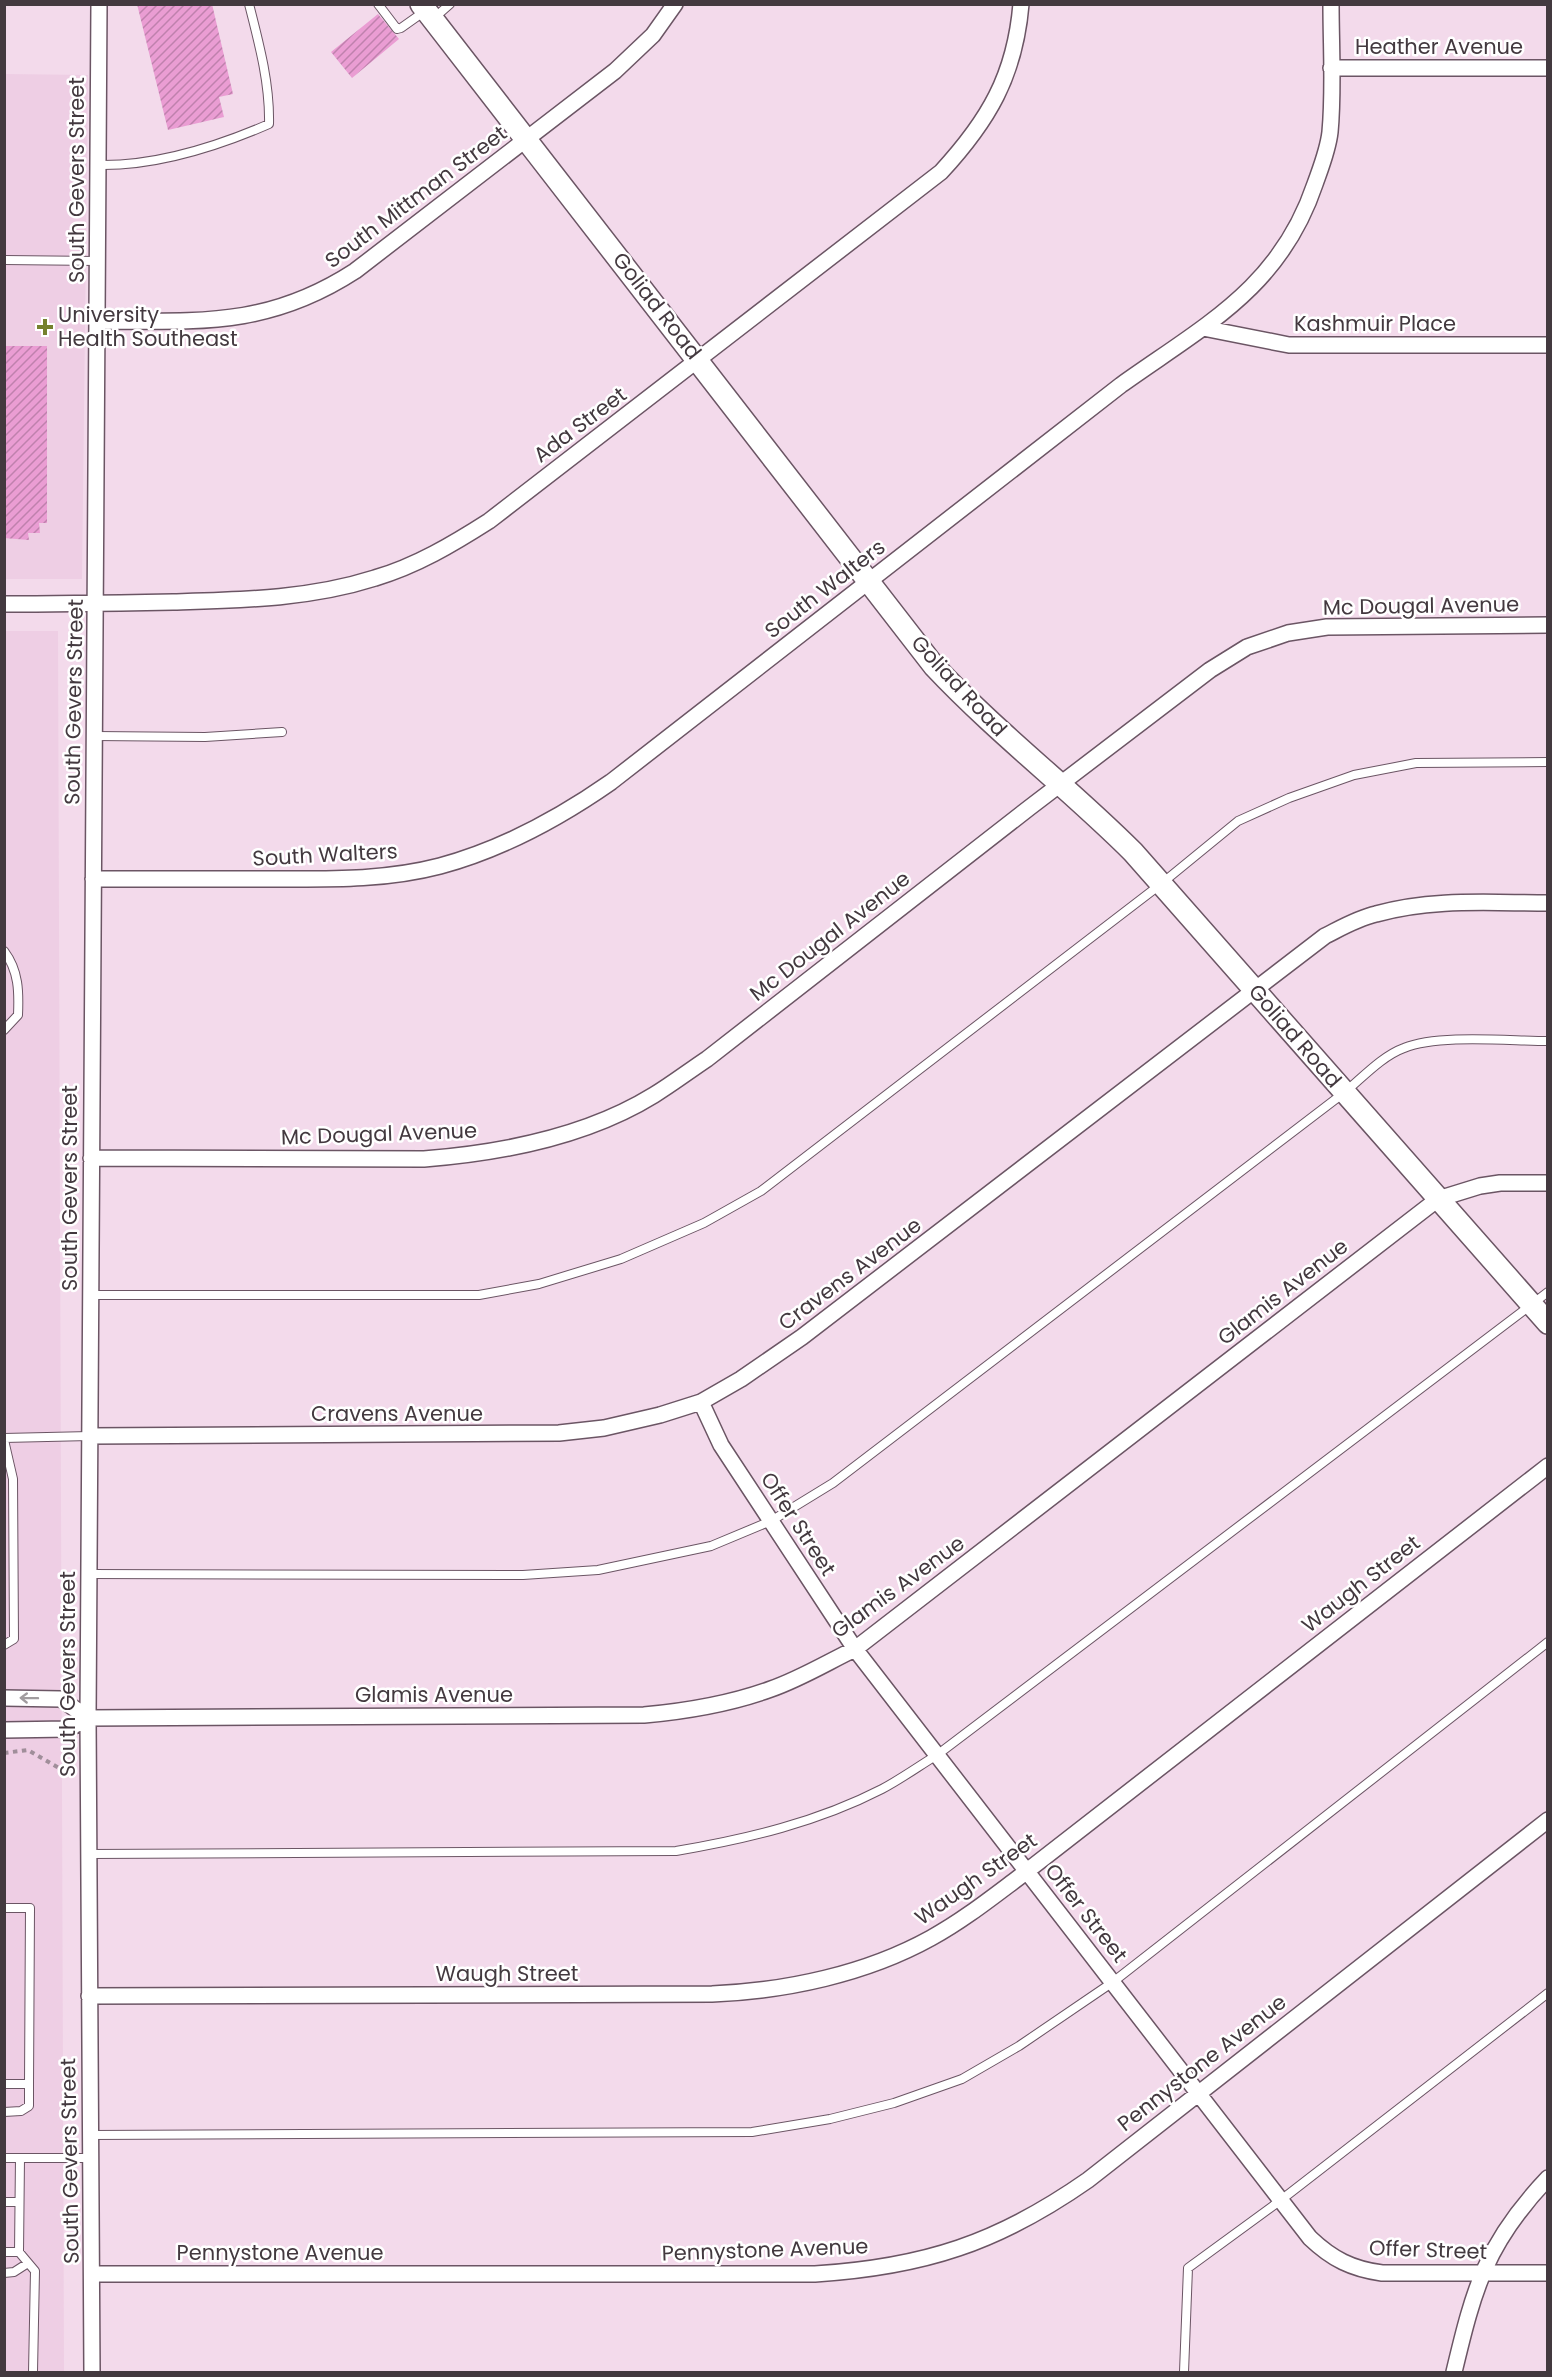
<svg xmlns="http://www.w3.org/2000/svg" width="1552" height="2377" viewBox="0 0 1552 2377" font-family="Poppins,sans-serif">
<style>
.built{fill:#eecee4}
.building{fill:url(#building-hatch)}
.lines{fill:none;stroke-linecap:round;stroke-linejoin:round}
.service-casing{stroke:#6b5564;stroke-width:10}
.minor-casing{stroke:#6b5564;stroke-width:18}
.secondary-casing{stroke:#6b5564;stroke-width:24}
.path{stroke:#a08e9a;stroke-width:4;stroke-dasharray:4.5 4.5;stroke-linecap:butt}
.service{stroke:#fff;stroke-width:8}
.minor{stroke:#fff;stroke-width:15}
.secondary{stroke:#fff;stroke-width:21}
.oneway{stroke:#a19c9f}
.poi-dot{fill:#75812e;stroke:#fff;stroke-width:2}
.labels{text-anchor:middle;stroke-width:5;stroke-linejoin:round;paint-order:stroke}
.street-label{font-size:21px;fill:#43393f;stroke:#fff}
.poi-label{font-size:21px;fill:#43393f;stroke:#fff;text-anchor:start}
</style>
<defs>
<pattern id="building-hatch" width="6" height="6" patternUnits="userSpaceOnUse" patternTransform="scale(1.5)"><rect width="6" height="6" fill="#ea9dd3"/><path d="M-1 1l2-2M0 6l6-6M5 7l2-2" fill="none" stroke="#bf81ad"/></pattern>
</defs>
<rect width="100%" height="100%" fill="#f3daeb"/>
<path class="built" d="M5 74 88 75 82 579H5Z
M4 631H58L64 2372H5Z"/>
<path class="building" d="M137 4H212L233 94 219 97 224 117 168 130Z
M378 14 399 39 352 78 331 52Z
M4 346H47V523H39L40 533H28L29 540 4 538Z"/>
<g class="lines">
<g class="service-casing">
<path id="service" d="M378 4 397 29 401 28 425 11
M433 19 450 4
M99 165C157 166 216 147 269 124 270 84 259 43 249 4
M4 260 98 261
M95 736 205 737 282 732
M4 951C19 971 19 992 18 1015L4 1030
M91 1295H479L539 1284 621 1259 704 1223 761 1191 1161 884 1238 821 1289 798 1354 775 1416 763 1548 762
M4 1438 90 1436
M4 1440 13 1479 14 1639 4 1645
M89 1574 523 1575 598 1570 711 1546 771 1521 833 1483 1345 1092C1362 1078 1382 1056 1404 1048 1439 1034 1508 1041 1548 1041
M89 1854 676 1851C747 1839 818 1822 882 1789 901 1779 919 1766 937 1755L1548 1292
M4 1908H30L29 2084H4
M4 2112 21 2111 29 2106V2084
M90 2135 752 2132 830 2119 894 2103 962 2079 1019 2046 1113 1982 1548 1642
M4 2158H91
M4 2202H19
M4 2252H19L20 2158
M19 2252 35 2271 33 2372
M4 2273 14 2272 28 2263
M1184 2372 1188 2268 1281 2200 1548 1993"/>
</g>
<g class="minor-casing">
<path id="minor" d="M1331 68H1548
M98 321C198 321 267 328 355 271L615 71 653 35 675 4
M1203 328 1289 345H1548
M4 604C61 604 117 603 173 602 242 600 309 599 375 578 416 566 453 544 489 521L941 172C988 121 1015 76 1021 4
M93 879C151 879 209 879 267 879 325 879 383 881 440 866 503 849 558 819 611 782L1121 385C1205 325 1280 288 1315 184 1321 167 1328 150 1330 132 1334 90 1331 47 1331 4
M91 1158 424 1159C501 1153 586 1137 654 1095 672 1084 689 1071 707 1059L1029 808 1210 670 1247 647 1288 633 1327 627 1548 625
M701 1402 721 1445 855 1649 1310 2238C1332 2259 1352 2269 1382 2273H1548
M90 1436 559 1433 604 1428 660 1415 701 1402 741 1379 802 1337 1325 936C1341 928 1358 918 1376 914 1432 898 1490 903 1548 903
M4 1698 61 1699 88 1718
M4 1730 68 1729 88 1718 644 1715C688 1711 730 1704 771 1689 800 1679 828 1662 855 1649L1438 1199 1480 1186 1500 1183H1548
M89 1996 712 1994C786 1991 866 1974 931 1938 962 1921 990 1899 1018 1878L1548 1466
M92 2274H815C924 2267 998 2243 1088 2180L1548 1820
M92 2372 88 1718 99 4
M1454 2372C1474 2288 1486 2243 1548 2178"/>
</g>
<g class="secondary-casing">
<path id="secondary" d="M421 4 934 666C997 733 1069 788 1133 852L1548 1323"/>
</g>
<path class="path" d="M4 1753 28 1750 59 1768 70 1769"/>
<use href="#service" class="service"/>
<use href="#minor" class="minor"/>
<use href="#secondary" class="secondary"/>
</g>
<defs><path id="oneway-shaft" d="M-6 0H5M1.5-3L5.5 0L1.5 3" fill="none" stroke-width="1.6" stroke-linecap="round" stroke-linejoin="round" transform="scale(1.5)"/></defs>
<use class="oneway" href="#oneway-shaft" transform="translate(29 1698) rotate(-179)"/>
<path class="poi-dot" d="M42 318h6v6h6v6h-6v6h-6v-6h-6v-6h6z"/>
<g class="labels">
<g class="street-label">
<text x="1439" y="54">Heather Avenue</text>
<text transform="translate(77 180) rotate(-90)" y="7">South Gevers Street</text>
<text transform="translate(416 197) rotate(-37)" y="7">South Mittman Street</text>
<text transform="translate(657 306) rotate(52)" y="7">Goliad Road</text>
<text x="1375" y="331">Kashmuir Place</text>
<text transform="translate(580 425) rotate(-37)" y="7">Ada Street</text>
<text transform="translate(825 589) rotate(-38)" y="7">South Walters</text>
<text transform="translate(1421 606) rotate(-1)" y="7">Mc Dougal Avenue</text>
<text transform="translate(959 686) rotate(47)" y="7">Goliad Road</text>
<text transform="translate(74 702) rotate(-89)" y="7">South Gevers Street</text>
<text transform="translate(325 855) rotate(-3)" y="7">South Walters</text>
<text transform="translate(830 936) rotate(-38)" y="7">Mc Dougal Avenue</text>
<text transform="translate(1295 1036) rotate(49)" y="7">Goliad Road</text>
<text transform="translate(379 1134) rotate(-2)" y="7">Mc Dougal Avenue</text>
<text transform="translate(70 1188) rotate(-90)" y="7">South Gevers Street</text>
<text transform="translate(850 1274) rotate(-37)" y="7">Cravens Avenue</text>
<text transform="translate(1283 1292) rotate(-38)" y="7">Glamis Avenue</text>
<text x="397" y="1421">Cravens Avenue</text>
<text transform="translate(798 1524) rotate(57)" y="7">Offer Street</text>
<text transform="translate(1361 1584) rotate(-38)" y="7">Waugh Street</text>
<text transform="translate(898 1587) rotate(-36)" y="7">Glamis Avenue</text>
<text transform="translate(68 1674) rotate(-90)" y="7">South Gevers Street</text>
<text x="434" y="1702">Glamis Avenue</text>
<text transform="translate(976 1879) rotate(-35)" y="7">Waugh Street</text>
<text transform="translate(1086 1913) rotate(52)" y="7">Offer Street</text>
<text x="507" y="1981">Waugh Street</text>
<text transform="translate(1202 2063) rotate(-38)" y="7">Pennystone Avenue</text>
<text transform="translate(70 2161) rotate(-91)" y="7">South Gevers Street</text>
<text transform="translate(765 2250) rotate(-2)" y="7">Pennystone Avenue</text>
<text transform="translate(1428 2250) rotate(2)" y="7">Offer Street</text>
<text x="280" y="2260">Pennystone Avenue</text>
</g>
<g class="poi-label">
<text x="58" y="322">University<tspan x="58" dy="24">Health Southeast</tspan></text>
</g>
</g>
<rect width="1552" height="2377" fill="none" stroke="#43393f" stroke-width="12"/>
</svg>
